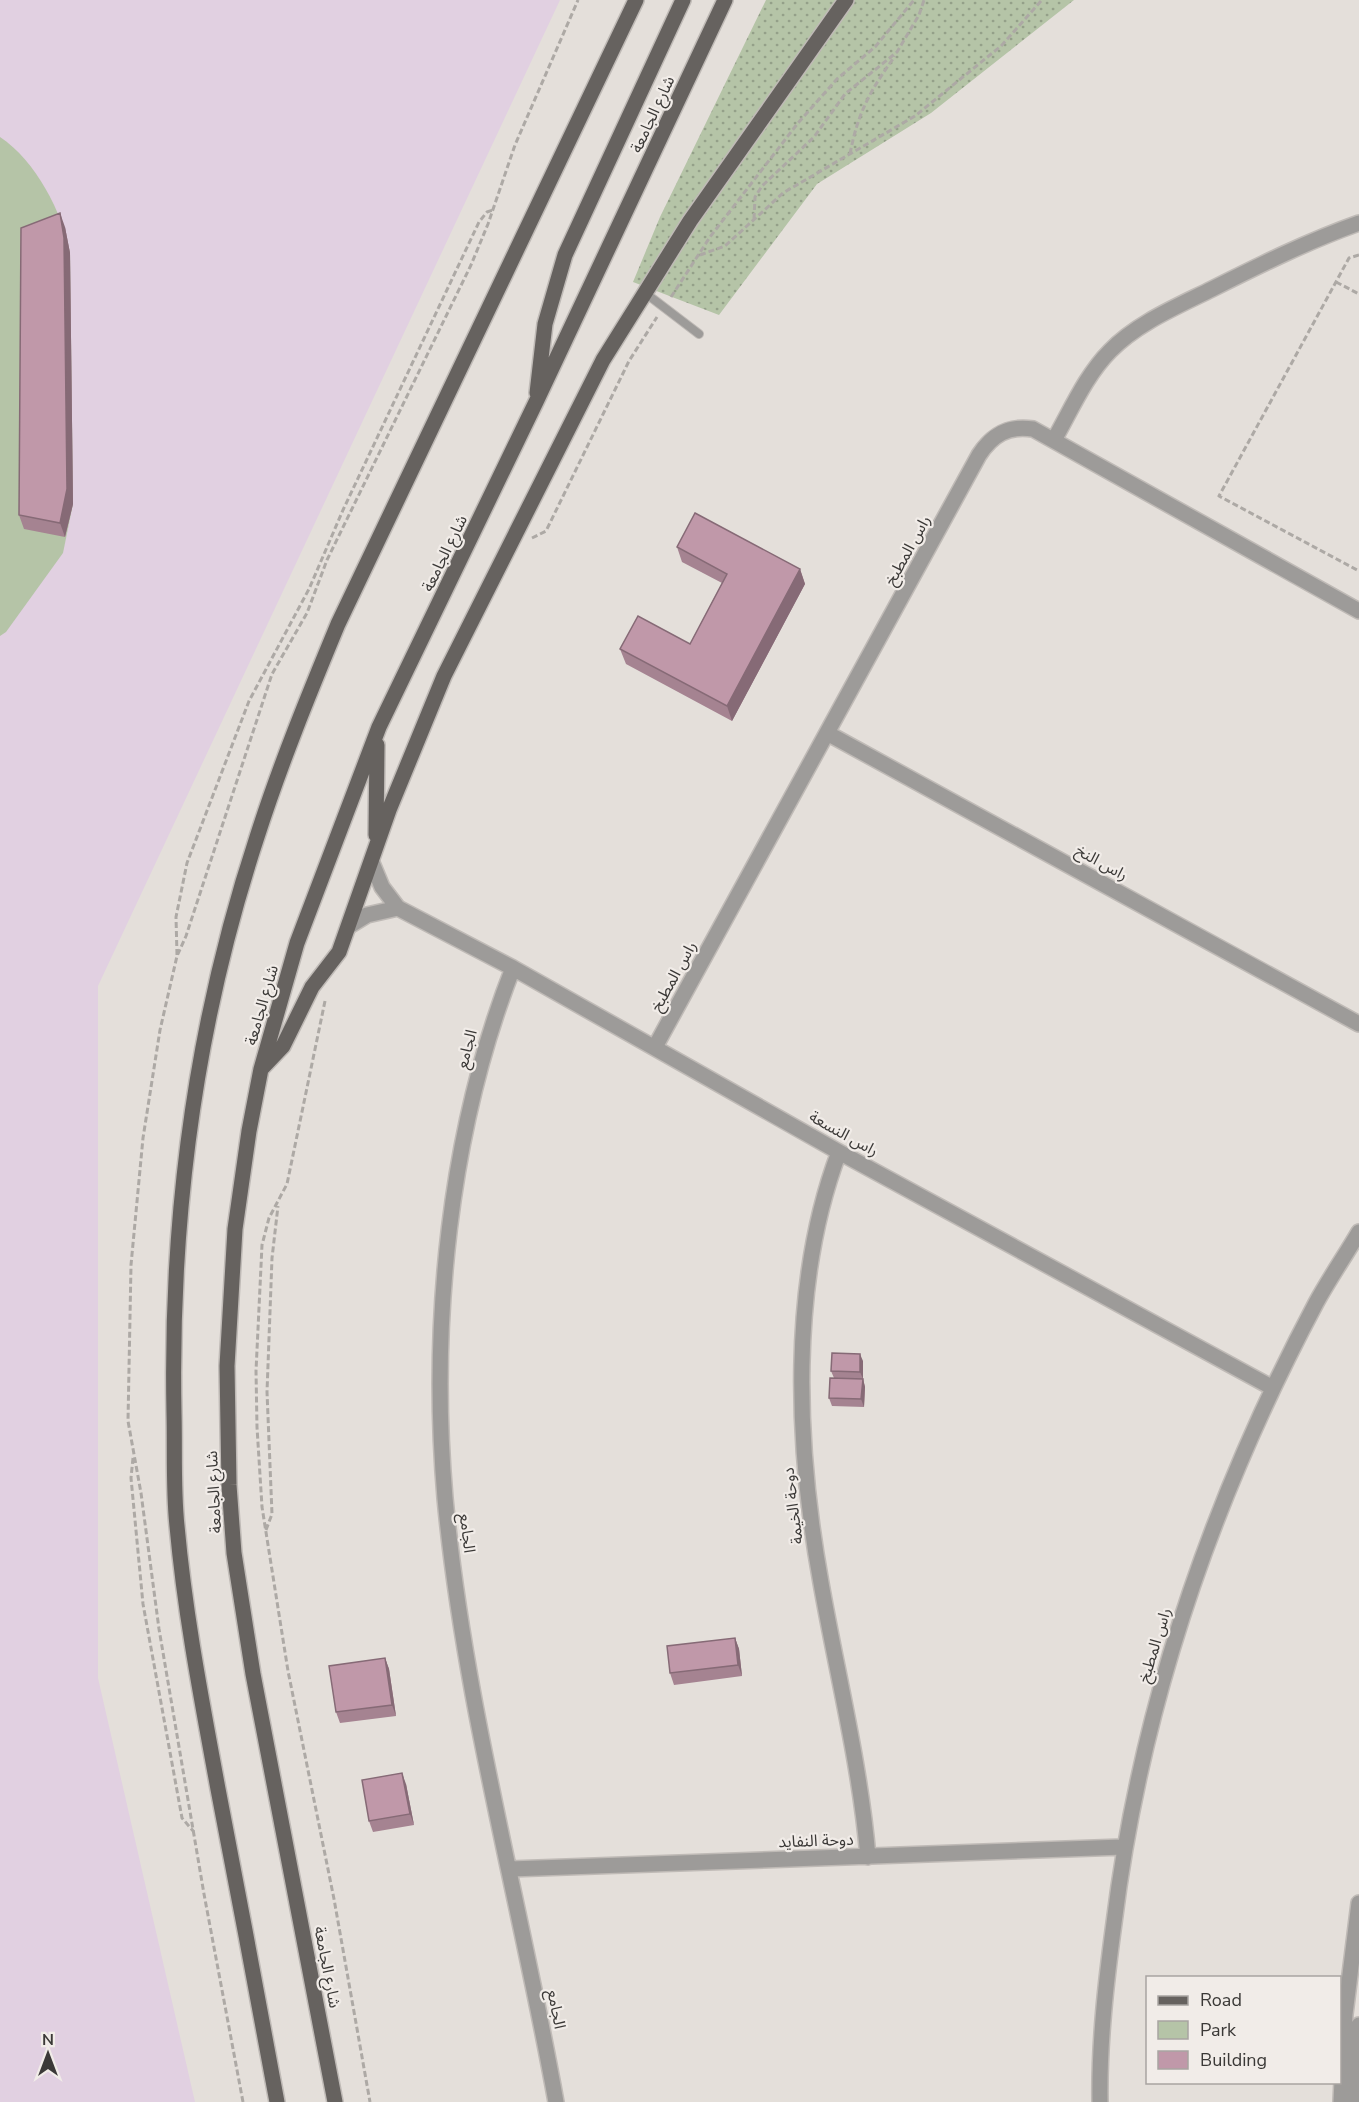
<svg xmlns="http://www.w3.org/2000/svg" width="1359" height="2102" viewBox="0 0 1359 2102" font-family="'Nunito Sans','Noto Sans Arabic',sans-serif">
<style>
.education{fill:#e1d0e1}
.green{fill:#b5c4a7}
.garden{fill:url(#garden-dots)}
.lines{fill:none;stroke-linecap:round;stroke-linejoin:round}
.lane-casing{stroke:#bfbab6;stroke-width:10}
.street-casing{stroke:#bfbab6;stroke-width:18}
.primary-casing{stroke:#bfbab6;stroke-width:18}
.path{stroke:#ada9a5;stroke-width:3;stroke-dasharray:6 3;stroke-linecap:butt}
.lane{stroke:#9d9b99;stroke-width:8}
.street{stroke:#9d9b99;stroke-width:15}
.primary{stroke:#66625f;stroke-width:15}
.wall{fill:#a58391}
.shaded-wall{fill:#866a76}
.building{fill:#c098a9;stroke:#866a76;stroke-width:1.5}
.labels{text-anchor:middle;stroke-width:4.5;stroke-linejoin:round;paint-order:stroke}
.street-label{font-size:16px;fill:#3b3937;stroke:#f1ece8}
</style>
<defs>
<pattern id="garden-dots" width="8" height="8" patternUnits="userSpaceOnUse" patternTransform="scale(1.5)"><rect width="8" height="8" fill="#b5c4a7"/><path d="M2 2h.1M6 6h.1" fill="none" stroke="#94a089" stroke-width="1.8" stroke-linecap="round"/></pattern>
</defs>
<rect width="100%" height="100%" fill="#e4dfda"/>
<path class="education" d="M0 0H560L98 986V1678L195 2102H0Z"/>
<path class="green" d="M0 137C36 161 62 212 70 253L73 504 63 553 6 632 0 636Z"/>
<path class="garden" d="M766 0H1074L931 113 817 184 719 315 633 282 660 217Z"/>
<g class="lines">
<g class="lane-casing">
<path id="lane" d="M644 292 699 334"/>
</g>
<g class="street-casing">
<path id="street" d="M1054 440C1071 410 1086 375 1110 351 1137 323 1178 306 1212 289 1260 265 1308 241 1359 223
M827 733 1359 1024
M372 863 382 887 398 908 513 968 839 1152 1273 1388
M349 926 367 915 398 908
M513 968C449 1131 430 1323 445 1498 464 1702 520 1901 556 2102
M655 1047 979 455C992 435 1008 425 1033 429L1359 611
M839 1152C789 1284 796 1446 821 1583 837 1674 860 1764 868 1857
M510 1869 1123 1847
M1100 2102C1099 2042 1106 1982 1114 1923 1141 1705 1213 1497 1316 1303 1329 1279 1345 1256 1359 1232
M1341 2102 1345 2014 1359 1903
M1355 2102 1359 2025"/>
</g>
<g class="primary-casing">
<path id="primary" d="M537 393 545 324 565 255 683 0
M376 835 377 745
M263 1067 283 1046 312 987 339 952 389 810 444 676 603 360 690 221 846 0
M277 2102C258 1998 238 1893 218 1789 202 1702 185 1615 177 1526 173 1489 175 1450 174 1413 170 1218 196 1022 257 837 280 765 309 694 338 624L636 0
M335 2102 253 1674 234 1553 229 1485 227 1366 235 1229 249 1131 261 1069 297 943 379 727 536 402 725 0"/>
</g>
<path class="path" d="M850 154C858 112 870 91 895 56
M754 219 755 197 762 186 814 137 845 94 897 52 919 15 924 0
M700 255 725 246 783 193 915 116 1001 46 1042 0
M1359 255 1349 258 1219 496 1359 571
M1336 282 1359 294
M671 297 710 237 798 123 837 79 875 47 914 0
M532 538 546 531 629 361 657 317
M177 955 176 917 187 863 249 701 309 589 343 510 479 222 487 212 493 210
M325 1001 287 1184 269 1218 262 1245 256 1371 257 1427 262 1507 288 1671 334 1899 370 2102
M133 1458 131 1478 143 1604 182 1818 194 1832
M266 1530 272 1514 267 1392 272 1258 278 1206
M243 2102 204 1894 159 1629 141 1493 128 1421 131 1265 143 1138 160 1030 177 956 186 936 272 674 307 613 327 560 471 265 488 224 515 145 578 0"/>
<use href="#lane" class="lane"/>
<use href="#street" class="street"/>
<use href="#primary" class="primary"/>
</g>
<path class="wall" d="M65 227 70 253 73 504 65 537 24 529 19 515Z
M677 547 800 569 805 584 732 721 626 664 620 649 690 644 722 583 682 562Z
M863 1361V1379L865 1387 864 1407 832 1406 829 1398 834 1378 831 1371Z
M735 1638 739 1649 742 1676 674 1685 670 1673Z
M385 1658 389 1669 396 1716 340 1723 336 1712Z
M406 1784 414 1825 373 1832 369 1821Z"/>
<path class="shaded-wall" d="M60 213 65 227 70 253 73 504 65 537 60 523Z
M800 569 805 584 732 721 727 706Z
M860 1354 863 1361V1379L865 1387 864 1407 861 1399 863 1379 860 1372Z
M735 1638 739 1649 742 1676 738 1665Z
M385 1658 389 1669 396 1716 392 1705Z
M402 1773 406 1784 414 1825 410 1814Z"/>
<path class="building" d="M60 213 64 238 67 489 60 523 19 515 21 228Z
M695 513 800 569 727 706 620 649 638 616 690 644 727 574 677 547Z
M832 1353 860 1354V1372L831 1371Z
M830 1378 863 1379 861 1399 829 1398Z
M735 1638 738 1665 670 1673 667 1646Z
M385 1658 392 1705 336 1712 329 1666Z
M402 1773 410 1814 369 1821 362 1780Z"/>
<g class="labels">
<g class="street-label">
<text transform="translate(652 114) rotate(-65)" y="6">شارع الجامعة</text>
<text transform="translate(907 550) rotate(-61)" y="6">راس المطبخ</text>
<text transform="translate(444 553) rotate(-64)" y="6">شارع الجامعة</text>
<text transform="translate(1102 862) rotate(29)" y="6">راس النخ</text>
<text transform="translate(673 976) rotate(-61)" y="6">راس المطبخ</text>
<text transform="translate(261 1005) rotate(-74)" y="6">شارع الجامعة</text>
<text transform="translate(466 1049) rotate(-75)" y="6">الجامع</text>
<text transform="translate(844 1133) rotate(29)" y="6">راس النسعة</text>
<text transform="translate(213 1492) rotate(-93)" y="6">شارع الجامعة</text>
<text transform="translate(792 1506) rotate(-97)" y="6">دوحة الخيمة</text>
<text transform="translate(468 1533) rotate(83)" y="6">الجامع</text>
<text transform="translate(1154 1645) rotate(-73)" y="6">راس المطبخ</text>
<text transform="translate(816 1840) rotate(-2)" y="6">دوحة النفايد</text>
<text transform="translate(328 1967) rotate(79)" y="6">شارع الجامعة</text>
<text transform="translate(557 2009) rotate(79)" y="6">الجامع</text>
</g>
</g>
<rect x="1146" y="1976" width="195" height="108" fill="#f1ece8" stroke="#a8a4a1" stroke-width="1.5"/>
<rect x="1158" y="1996" width="30" height="9" fill="#66625f" stroke="#a8a4a1" stroke-width="1.5"/>
<text x="1200" y="2006" font-size="18" fill="#3b3937">Road</text>
<rect x="1158" y="2021" width="30" height="18" fill="#b5c4a7" stroke="#a8a4a1" stroke-width="1.5"/>
<text x="1200" y="2036" font-size="18" fill="#3b3937">Park</text>
<rect x="1158" y="2051" width="30" height="18" fill="#c098a9" stroke="#a8a4a1" stroke-width="1.5"/>
<text x="1200" y="2066" font-size="18" fill="#3b3937">Building</text>
<g transform="translate(48 2054)" stroke="#f1ece8" stroke-width="4.5" paint-order="stroke">
<path d="M0-4.5L10 22L0 15L-10 22Z" fill="#3b3937"/>
<text y="-9" font-size="16" font-weight="bold" text-anchor="middle" fill="#3b3937">N</text>
</g>
</svg>
